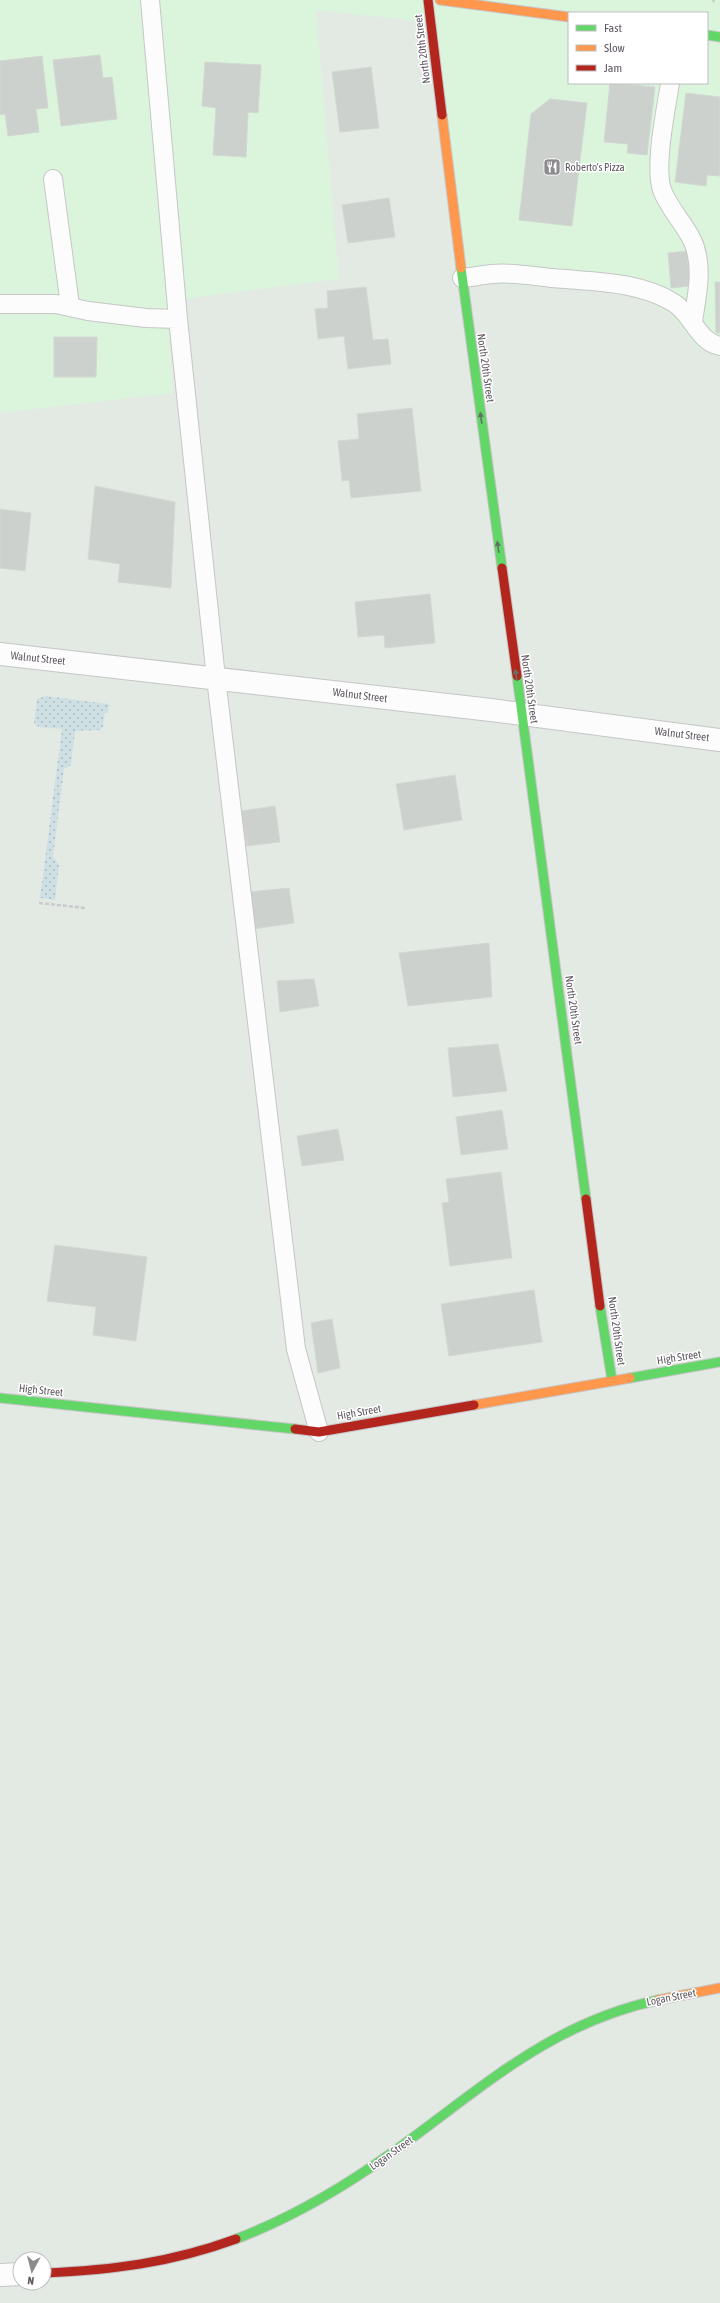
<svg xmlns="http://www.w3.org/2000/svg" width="720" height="2303" viewBox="0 0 720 2303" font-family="'Asap Condensed',sans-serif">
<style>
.commercial{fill:#dbf5dc;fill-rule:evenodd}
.grass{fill:url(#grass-dots)}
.building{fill:#ccd1cd;stroke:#d2d8d2}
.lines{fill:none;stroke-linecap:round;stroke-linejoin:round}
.lane-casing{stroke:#c6c6c7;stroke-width:20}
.street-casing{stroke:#c6c6c7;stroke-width:24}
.fast-casing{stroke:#c6c5c7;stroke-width:11}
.slow-casing{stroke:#c6c5c7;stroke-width:11}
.jam-casing{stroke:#c6c5c7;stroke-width:11}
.path{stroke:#c8cace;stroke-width:2.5;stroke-dasharray:4 2;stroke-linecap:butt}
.lane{stroke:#fbfcfb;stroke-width:18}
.street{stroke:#fbfcfb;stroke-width:22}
.fast{stroke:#63d668;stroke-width:9}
.slow{stroke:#ff974d;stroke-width:9}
.jam{stroke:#b3261e;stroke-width:9}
.oneway{fill:#617263}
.labels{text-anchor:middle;stroke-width:3;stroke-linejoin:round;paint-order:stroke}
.street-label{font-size:11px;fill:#605962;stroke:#fff}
.poi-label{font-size:11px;fill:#605962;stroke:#fff;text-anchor:start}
</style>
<defs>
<pattern id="grass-dots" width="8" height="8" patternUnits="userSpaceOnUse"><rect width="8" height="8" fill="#cee0e4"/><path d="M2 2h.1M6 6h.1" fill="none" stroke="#abb9bc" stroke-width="1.8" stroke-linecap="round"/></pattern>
</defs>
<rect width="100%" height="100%" fill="#e3e9e3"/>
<path class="commercial" d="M0 0H720V357L712 355 696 346 671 315 652 304 625 293 460 281 427 22 316 10 339 279 167 301 173 393 0 413ZM569 13H707V83H569Z"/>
<path class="grass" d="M46 696 109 704 108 713H105L103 726 100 730 75 731 71 765 64 769 53 856 59 865 55 900 40 898 62 729 39 727 34 723 37 699Z"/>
<path class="building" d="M100 55 103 78 112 77 117 119 61 126 53 60Z
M42 56 48 108 36 109 39 132 8 136 5 114 0 115V61Z
M205 62 261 65 258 113 248 112 246 157 213 155 216 108 202 106Z
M371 67 379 128 340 132 332 72Z
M610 83 655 87 647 155 627 153 628 144 604 142Z
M686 93 720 97V176L707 175 706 186 675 182Z
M550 99 587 103 572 226 519 220 531 114Z
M389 198 395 237 348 243 342 205Z
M687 251 690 286 671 288 668 253Z
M715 282H720V333H716Z
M366 287 373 340 388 339 391 364 348 369 344 336 318 339 315 309 328 308 327 291Z
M54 337H97L96 377H54Z
M412 408 421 491 351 498 349 480 342 481 338 441 359 439 357 414Z
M95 486 175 502 171 588 118 582 120 564 88 559Z
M0 509 31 513 25 571 0 568Z
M430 594 435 643 385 648 384 635 358 637 355 602Z
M455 775 462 820 404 830 396 784Z
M275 806 280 842 247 846 241 811Z
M289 888 294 923 253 929 248 892Z
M489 943 492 997 408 1006 399 953Z
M314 979 319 1006 280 1012 277 981Z
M498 1044 507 1091 453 1097 448 1048Z
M502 1110 508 1149 461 1155 456 1117Z
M338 1129 344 1160 302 1166 297 1136Z
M501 1172 512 1258 450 1266 442 1203 449 1202 446 1179Z
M55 1245 147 1257 136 1341 93 1335 96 1307 47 1301Z
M534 1290 542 1342 449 1356 441 1304Z
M332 1319 340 1368 318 1373 311 1323Z"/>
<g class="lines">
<g class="lane-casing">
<path id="lane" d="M150 0 178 319 216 678 296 1349 319 1432
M670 83C666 110 654 165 662 190 668 207 684 223 692 240 704 264 697 296 693 321
M53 179 70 305
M462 278C472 277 482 275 492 274 512 272 533 276 553 278 593 282 639 281 674 303 692 314 698 342 720 346
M0 304H56L88 311 146 318 178 319"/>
</g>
<g class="street-casing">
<path id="street" d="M0 654 491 710 720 740
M0 2275 20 2274"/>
</g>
<g class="fast-casing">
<path id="fast" d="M707 35 720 37
M461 268 502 568
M517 676 586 1199
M600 1306 612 1380
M630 1378 720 1362
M0 1398 295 1429
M236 2239C291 2218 341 2189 390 2154 479 2091 547 2024 658 2000"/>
</g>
<g class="slow-casing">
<path id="slow" d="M440 0 569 17
M442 115 461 268
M474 1405 630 1378
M658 2000 720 1988"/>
</g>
<g class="jam-casing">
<path id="jam" d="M428 0 442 115
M502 568 517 676
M586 1199 600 1306
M295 1429 319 1432 474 1405
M44 2273C113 2270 170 2263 236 2239"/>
</g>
<path class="path" d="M713 2 714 0
M39 903 85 908"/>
<use href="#lane" class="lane"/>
<use href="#street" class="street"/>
<use href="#fast" class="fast"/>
<use href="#slow" class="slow"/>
<use href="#jam" class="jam"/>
</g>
<defs><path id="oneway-solid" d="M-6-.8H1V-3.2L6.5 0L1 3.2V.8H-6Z"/></defs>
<g class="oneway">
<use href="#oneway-solid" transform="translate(481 418) rotate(-98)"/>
<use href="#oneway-solid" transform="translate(498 547) rotate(-98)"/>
<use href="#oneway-solid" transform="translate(516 675) rotate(-98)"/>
</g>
<defs>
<g id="restaurant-square" transform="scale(0.9)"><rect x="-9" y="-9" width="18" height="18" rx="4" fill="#8e8b8f" stroke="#fff"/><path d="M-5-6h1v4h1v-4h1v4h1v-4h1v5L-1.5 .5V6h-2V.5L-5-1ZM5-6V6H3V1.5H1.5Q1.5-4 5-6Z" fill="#fff"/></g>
</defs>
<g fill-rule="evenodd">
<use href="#restaurant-square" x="552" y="167"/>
</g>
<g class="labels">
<g class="street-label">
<text transform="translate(422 49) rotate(-97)" y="4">North 20th Street</text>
<text transform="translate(486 368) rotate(82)" y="4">North 20th Street</text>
<text transform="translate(38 658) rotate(6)" y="4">Walnut Street</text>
<text transform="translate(530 689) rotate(82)" y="4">North 20th Street</text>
<text transform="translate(360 695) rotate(7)" y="4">Walnut Street</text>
<text transform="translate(682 734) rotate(7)" y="4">Walnut Street</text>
<text transform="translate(574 1010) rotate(82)" y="4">North 20th Street</text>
<text transform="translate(617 1331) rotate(82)" y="4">North 20th Street</text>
<text transform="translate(679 1357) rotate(-9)" y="4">High Street</text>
<text transform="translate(41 1390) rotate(6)" y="4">High Street</text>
<text transform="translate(359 1412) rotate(-10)" y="4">High Street</text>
<text transform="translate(671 1997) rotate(-11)" y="4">Logan Street</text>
<text transform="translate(391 2153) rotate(-35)" y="4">Logan Street</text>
</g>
<g class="poi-label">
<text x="565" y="171">Roberto's Pizza</text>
</g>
</g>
<rect x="568" y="12" width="140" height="72" fill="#ffffff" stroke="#bfbdc0"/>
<rect x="576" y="25" width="20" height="6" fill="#63d668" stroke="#bfbdc0"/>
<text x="604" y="32" font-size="12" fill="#605962">Fast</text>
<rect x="576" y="45" width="20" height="6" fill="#ff974d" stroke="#bfbdc0"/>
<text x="604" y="52" font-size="12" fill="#605962">Slow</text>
<rect x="576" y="65" width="20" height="6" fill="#b3261e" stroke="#bfbdc0"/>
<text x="604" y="72" font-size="12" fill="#605962">Jam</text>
<g transform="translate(32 2271) rotate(187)"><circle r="19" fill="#ffffff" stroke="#bfbdc0"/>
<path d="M0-3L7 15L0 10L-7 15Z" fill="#8e8b8f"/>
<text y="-6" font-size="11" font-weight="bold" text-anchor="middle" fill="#605962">N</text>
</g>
</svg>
